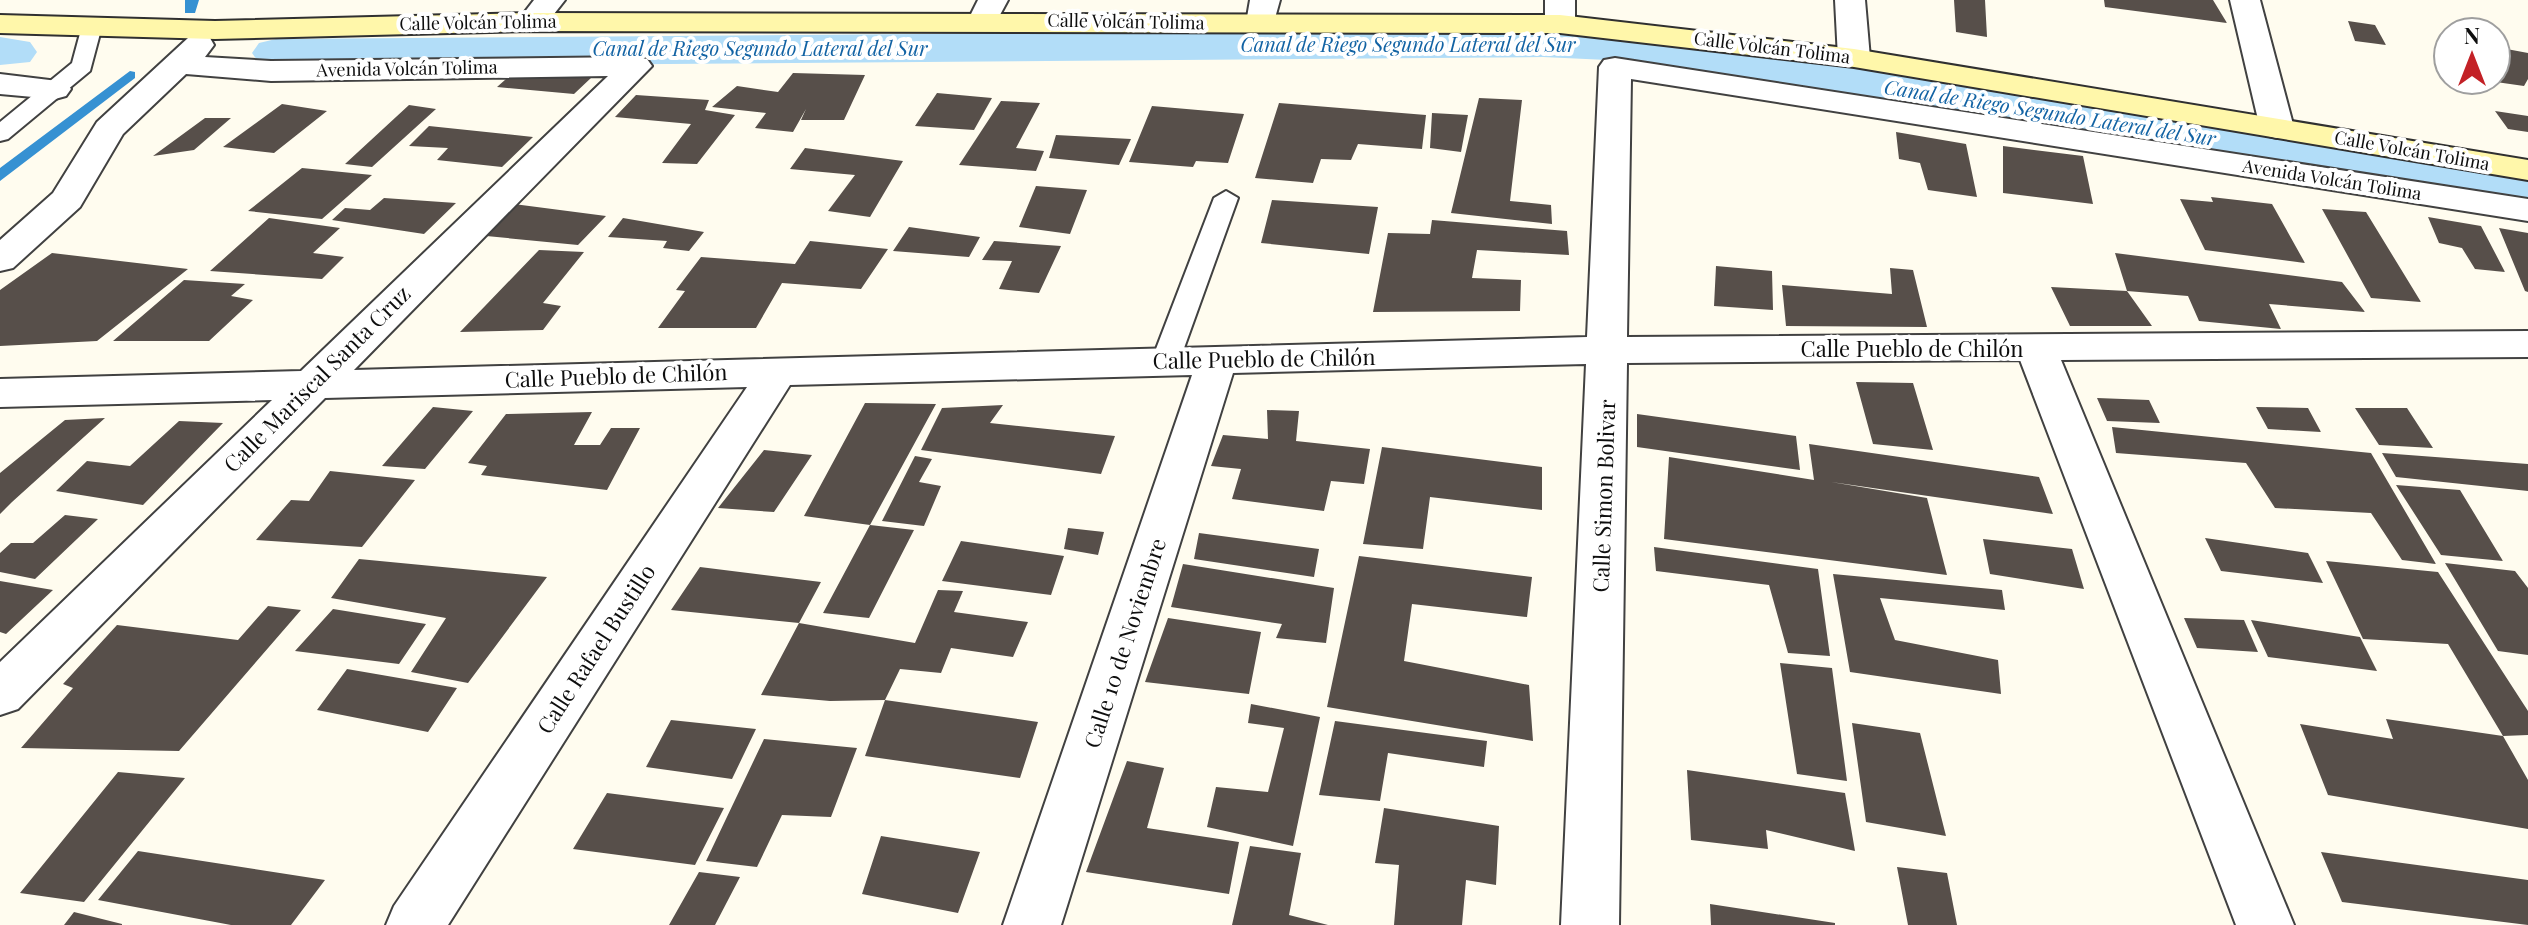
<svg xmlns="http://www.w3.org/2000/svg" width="2528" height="925" viewBox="0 0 2528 925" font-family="'Playfair Display',serif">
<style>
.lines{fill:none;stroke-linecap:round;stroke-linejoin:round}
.stream{fill:#3691d2;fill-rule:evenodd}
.canal{fill:#b2ddf8;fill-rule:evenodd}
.building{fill:#574f4a}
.lane-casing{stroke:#414141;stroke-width:4}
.street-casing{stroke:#414141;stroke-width:4}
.secondary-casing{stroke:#303030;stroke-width:4}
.lane{fill:#fff;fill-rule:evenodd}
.street{fill:#fff;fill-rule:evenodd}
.secondary{fill:#fff7aa;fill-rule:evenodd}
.labels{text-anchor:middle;stroke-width:8;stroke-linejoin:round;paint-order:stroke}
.far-street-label{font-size:18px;fill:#0e0e0e;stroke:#fff}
.far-water-label{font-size:20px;font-style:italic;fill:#1263a4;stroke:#fff}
.street-label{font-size:22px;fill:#0e0e0e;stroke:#fff}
</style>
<rect width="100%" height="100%" fill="#fffcef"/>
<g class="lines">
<path class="stream" d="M185 0H199L195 13H185Z
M130 71 135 72V78L0 181V168Z"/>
<path class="canal" d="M1543 29 1650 34 2528 174V206L1650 62 1543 57 276 67 259 63 252 53 259 43 276 39Z
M0 37 30 42 37 52 30 62 0 65Z"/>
</g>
<path class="building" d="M1954 0H1985L1987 37 1956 32Z
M2104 0H2213L2227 23 2105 7Z
M2348 21 2375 25 2386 45 2355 41Z
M2496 47 2528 53V79L2524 86 2496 82Z
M515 71 592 77 574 94 497 87Z
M793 73 865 75 844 120H801L806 109 793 132 755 128 766 113 712 107 737 86 778 92Z
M937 93 992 98 974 130 915 126Z
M636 95 709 100 705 110 735 115 697 164 662 163 691 124 615 117Z
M1479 98 1522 100 1510 201 1551 205 1552 224 1451 213Z
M1001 101 1040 103 1016 148 1044 151 1036 171 959 165Z
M1279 103 1426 115 1422 149 1358 144 1351 160 1321 159 1313 183 1255 178Z
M282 104 327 111 274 153 223 147Z
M409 105 436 109 372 167 345 164Z
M1152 106 1244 114 1228 163 1196 161 1193 167 1129 162Z
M2495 111 2528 116V132L2508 129Z
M1432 113 1468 115 1461 152 1430 148Z
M205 118H231L194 150 153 156Z
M429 126 533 137 502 167 437 160 448 148 409 146Z
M1896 132 1966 144 1977 197 1928 190 1920 163 1899 159Z
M1056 135 1131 139 1119 165 1049 158Z
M2003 146 2083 156 2093 204 2003 193Z
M805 148 903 161 870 217 828 211 855 175 790 169Z
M302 168 372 175 322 219 248 211Z
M1036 186 1087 190 1070 234 1019 227Z
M2211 197 2272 204 2305 263 2205 250 2180 199 2213 202Z
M384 198 456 203 424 234 332 220 345 208 370 210Z
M1272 200 1378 207 1369 254 1261 243Z
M507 203 606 216 578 245 476 235Z
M2322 209 2366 212 2421 302 2371 298Z
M2428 217 2481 226 2505 272 2475 269 2462 248 2439 243Z
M269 218 340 228 313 253 344 257 322 279 210 271Z
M623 218 704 232 689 251 663 248 667 241 608 237Z
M1432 220 1567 231 1569 255 1477 250 1472 278 1521 280 1520 311 1373 312 1388 233 1430 234Z
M909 227 980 237 969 257 893 251Z
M2499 228 2528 233V292L2525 291Z
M810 241 888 249 861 289 782 283 756 328H658L685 291 676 290 701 257 795 264Z
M994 241 1061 246 1039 293 999 289 1012 261 982 260Z
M539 250 584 252 543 303 561 306 543 330 460 332Z
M52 253 188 269 97 341 0 346V290Z
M2115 253 2342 282 2365 312 2269 304 2281 329 2199 321 2188 296 2127 291 2152 326H2070L2051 287 2127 291Z
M1716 266 1772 271 1773 310 1714 306Z
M1890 268 1913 270 1927 327 1786 326 1782 285 1892 294Z
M184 280 245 284 231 296 253 300 209 341H113Z
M1856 382 1913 383 1933 450 1873 444Z
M2097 398 2149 400 2160 423 2107 421Z
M865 403 936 404 870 525 804 516Z
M1003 405 990 423 1115 436 1101 474 921 450 942 408Z
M433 407 473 411 425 469 382 466Z
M2256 407 2308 408 2321 432 2268 429Z
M2355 408H2407L2433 448 2379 445Z
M1267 410 1299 411 1296 441 1370 449 1364 484 1331 481 1324 511 1232 499 1241 469 1211 466 1223 435 1268 439Z
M592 412 574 445H600L611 428H640L607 490 481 475 487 466 468 463 506 414Z
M1637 414 1796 436 1800 470 1637 447Z
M105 418 12 502 0 514V473L65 420Z
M179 421 223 423 143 505 56 491 87 461 130 466Z
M2112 427 2371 453 2436 564 2402 560 2371 513 2275 508 2246 463 2116 453Z
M1809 444 2039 477 2053 514 1831 482 1927 498 1947 575 1664 539 1669 457 1814 480Z
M1382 447 1542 467V510L1430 497 1423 549 1363 544Z
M764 450 812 455 774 512 718 508Z
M2382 453 2528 464V491L2396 477Z
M915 456 932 459 919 482 941 486 924 526 882 521Z
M330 471 415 480 362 547 256 540 291 500 309 501Z
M2396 485 2460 490 2503 561 2441 555Z
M65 515 98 519 35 579 0 572V553L11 543H33Z
M870 525 914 530 869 618 823 613Z
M1068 528 1104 532 1098 555 1064 549Z
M1199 533 1319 549 1314 577 1194 559Z
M2205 538 2308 553 2323 583 2221 571Z
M1983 539 2072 549 2084 589 1990 574Z
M961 541 1064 556 1051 595 942 581Z
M1654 547 1818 569 1830 656 1788 653 1769 585 1656 571Z
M1359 556 1532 577 1527 617 1412 604 1404 661 1529 685 1533 741 1327 707Z
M359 559 547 577 468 683 411 672 446 618 331 598Z
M2326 561 2438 572 2528 711V735L2503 736 2528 780V829L2328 795 2300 724 2393 739 2386 719 2503 736 2448 644 2363 639Z
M2445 563 2515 571 2528 588V655L2498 651Z
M1183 564 1334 588 1326 643 1276 638 1282 624 1171 607Z
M700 567 821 582 799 623 915 643 938 590 963 591 954 612 1028 622 1013 657 951 648 941 673 900 669 885 700 830 701 761 695 799 623 671 610Z
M1833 574 2002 590 2005 610 1880 598 1895 640 1998 660 2001 694 1850 672Z
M0 581 53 590 6 634 0 632Z
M268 606 301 610 179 751 21 748 73 688 63 684 117 625 238 640Z
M333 609 426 624 399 664 295 651Z
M1168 618 1261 632 1249 694 1145 682Z
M2184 618 2244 620 2258 652 2197 648Z
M2251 620 2360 637 2377 671 2268 657Z
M1780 663 1832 668 1847 781 1797 774Z
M347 669 457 688 428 732 317 710Z
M885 700 1038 722 1020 778 865 756Z
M1251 704 1320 717 1293 846 1207 827 1216 787 1268 792 1284 728 1248 723Z
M671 720 756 729 732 779 646 767Z
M1335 721 1487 741 1484 767 1388 753 1380 801 1319 795Z
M1852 723 1920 733 1946 836 1866 822Z
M764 739 857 748 831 817 782 815 757 867 706 861Z
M1127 761 1164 768 1147 828 1239 842 1229 894 1086 872Z
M1687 770 1845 793 1855 851 1766 830 1768 849 1691 840Z
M118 772 185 778 84 902 20 893Z
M607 793 724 808 695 865 573 849Z
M1384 808 1499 826 1496 885 1466 880 1462 925H1394L1399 865 1375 863Z
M881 836 980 852 958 913 862 894Z
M1250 846 1301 853 1289 915 1328 925H1232Z
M138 851 325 880 291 925H231L98 900Z
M2321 852 2528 880V925L2342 902Z
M1897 867 1947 873 1957 925H1908Z
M699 872 740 877 715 925H669Z
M1710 904 1835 923V925H1711Z
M74 912 122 924V925H64Z"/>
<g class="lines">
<g class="lane-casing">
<path id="lane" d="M92 20 102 26 90 71 8 139 0 141V122L72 63 82 26Z
M1226 191 1238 198 1179 362 1175 368H1155L1151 362 1214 198Z"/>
</g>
<g class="street-casing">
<path id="street" d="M534 0H565L543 28H521L517 22Z
M978 0H1008L994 26H972L968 20Z
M1250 0H1280L1272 29H1250L1246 23Z
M1545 0H1575V24L1571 30H1549L1545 24Z
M1835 0H1865L1870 58 1865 65H1843L1838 58Z
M2230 0H2260L2294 128 2289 135 2277 138 2265 135 2260 128Z
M199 36 210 38 214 45 205 57 271 61 636 57 647 59 652 66 354 370 1587 337 1599 67 1604 60 1615 58 2528 199V221L1631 79 1627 337 2528 331V357L2061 360 2294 925H2236L2020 360 1627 363 1619 925H1561L1586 364 1233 373 1061 925H1003L1192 375 790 385 448 925H386L394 906 747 387 325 398 18 709 0 715V662L272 400 0 407V379L301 371 608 76 271 81 186 74 123 134 80 207 13 268 0 271V240L53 193 97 122 188 38Z
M0 74 66 82 71 89 66 96 55 99 0 94Z"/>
</g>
<g class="secondary-casing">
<path id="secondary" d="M532 13 1560 15 1854 49 2528 160V180L1854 67 1560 33 532 31 215 39 0 33V15L215 21Z"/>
</g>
<use href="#lane" class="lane"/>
<use href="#street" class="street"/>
<use href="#secondary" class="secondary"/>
</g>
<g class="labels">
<g class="far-street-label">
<text transform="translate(1126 22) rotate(1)" y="6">Calle Volcán Tolima</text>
<text transform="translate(478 23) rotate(-1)" y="6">Calle Volcán Tolima</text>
<text transform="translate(1772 48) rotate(7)" y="6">Calle Volcán Tolima</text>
<text transform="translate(407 69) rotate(-1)" y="6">Avenida Volcán Tolima</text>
<text transform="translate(2412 151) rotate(10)" y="6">Calle Volcán Tolima</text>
<text transform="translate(2332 180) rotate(9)" y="6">Avenida Volcán Tolima</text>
</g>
<g class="far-water-label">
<text x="1408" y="52">Canal de Riego Segundo Lateral del Sur</text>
<text x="760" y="56">Canal de Riego Segundo Lateral del Sur</text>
<text transform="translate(2050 113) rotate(9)" y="7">Canal de Riego Segundo Lateral del Sur</text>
</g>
<g class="street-label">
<text x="1912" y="357">Calle Pueblo de Chilón</text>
<text transform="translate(1264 359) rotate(-1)" y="8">Calle Pueblo de Chilón</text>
<text transform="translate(616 376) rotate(-2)" y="8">Calle Pueblo de Chilón</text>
<text transform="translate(317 379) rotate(-45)" y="8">Calle Mariscal Santa Cruz</text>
<text transform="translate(1604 496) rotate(-88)" y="8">Calle Simon Bolivar</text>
<text transform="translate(1125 643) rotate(-72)" y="8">Calle 10 de Noviembre</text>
<text transform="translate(596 649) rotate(-57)" y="8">Calle Rafael Bustillo</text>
</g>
</g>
<g transform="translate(2472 56)"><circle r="38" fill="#ffffff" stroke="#9f9f9f" stroke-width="2"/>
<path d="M0-6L14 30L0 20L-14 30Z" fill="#c32126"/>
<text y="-12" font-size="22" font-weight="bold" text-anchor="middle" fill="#0e0e0e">N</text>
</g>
</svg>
